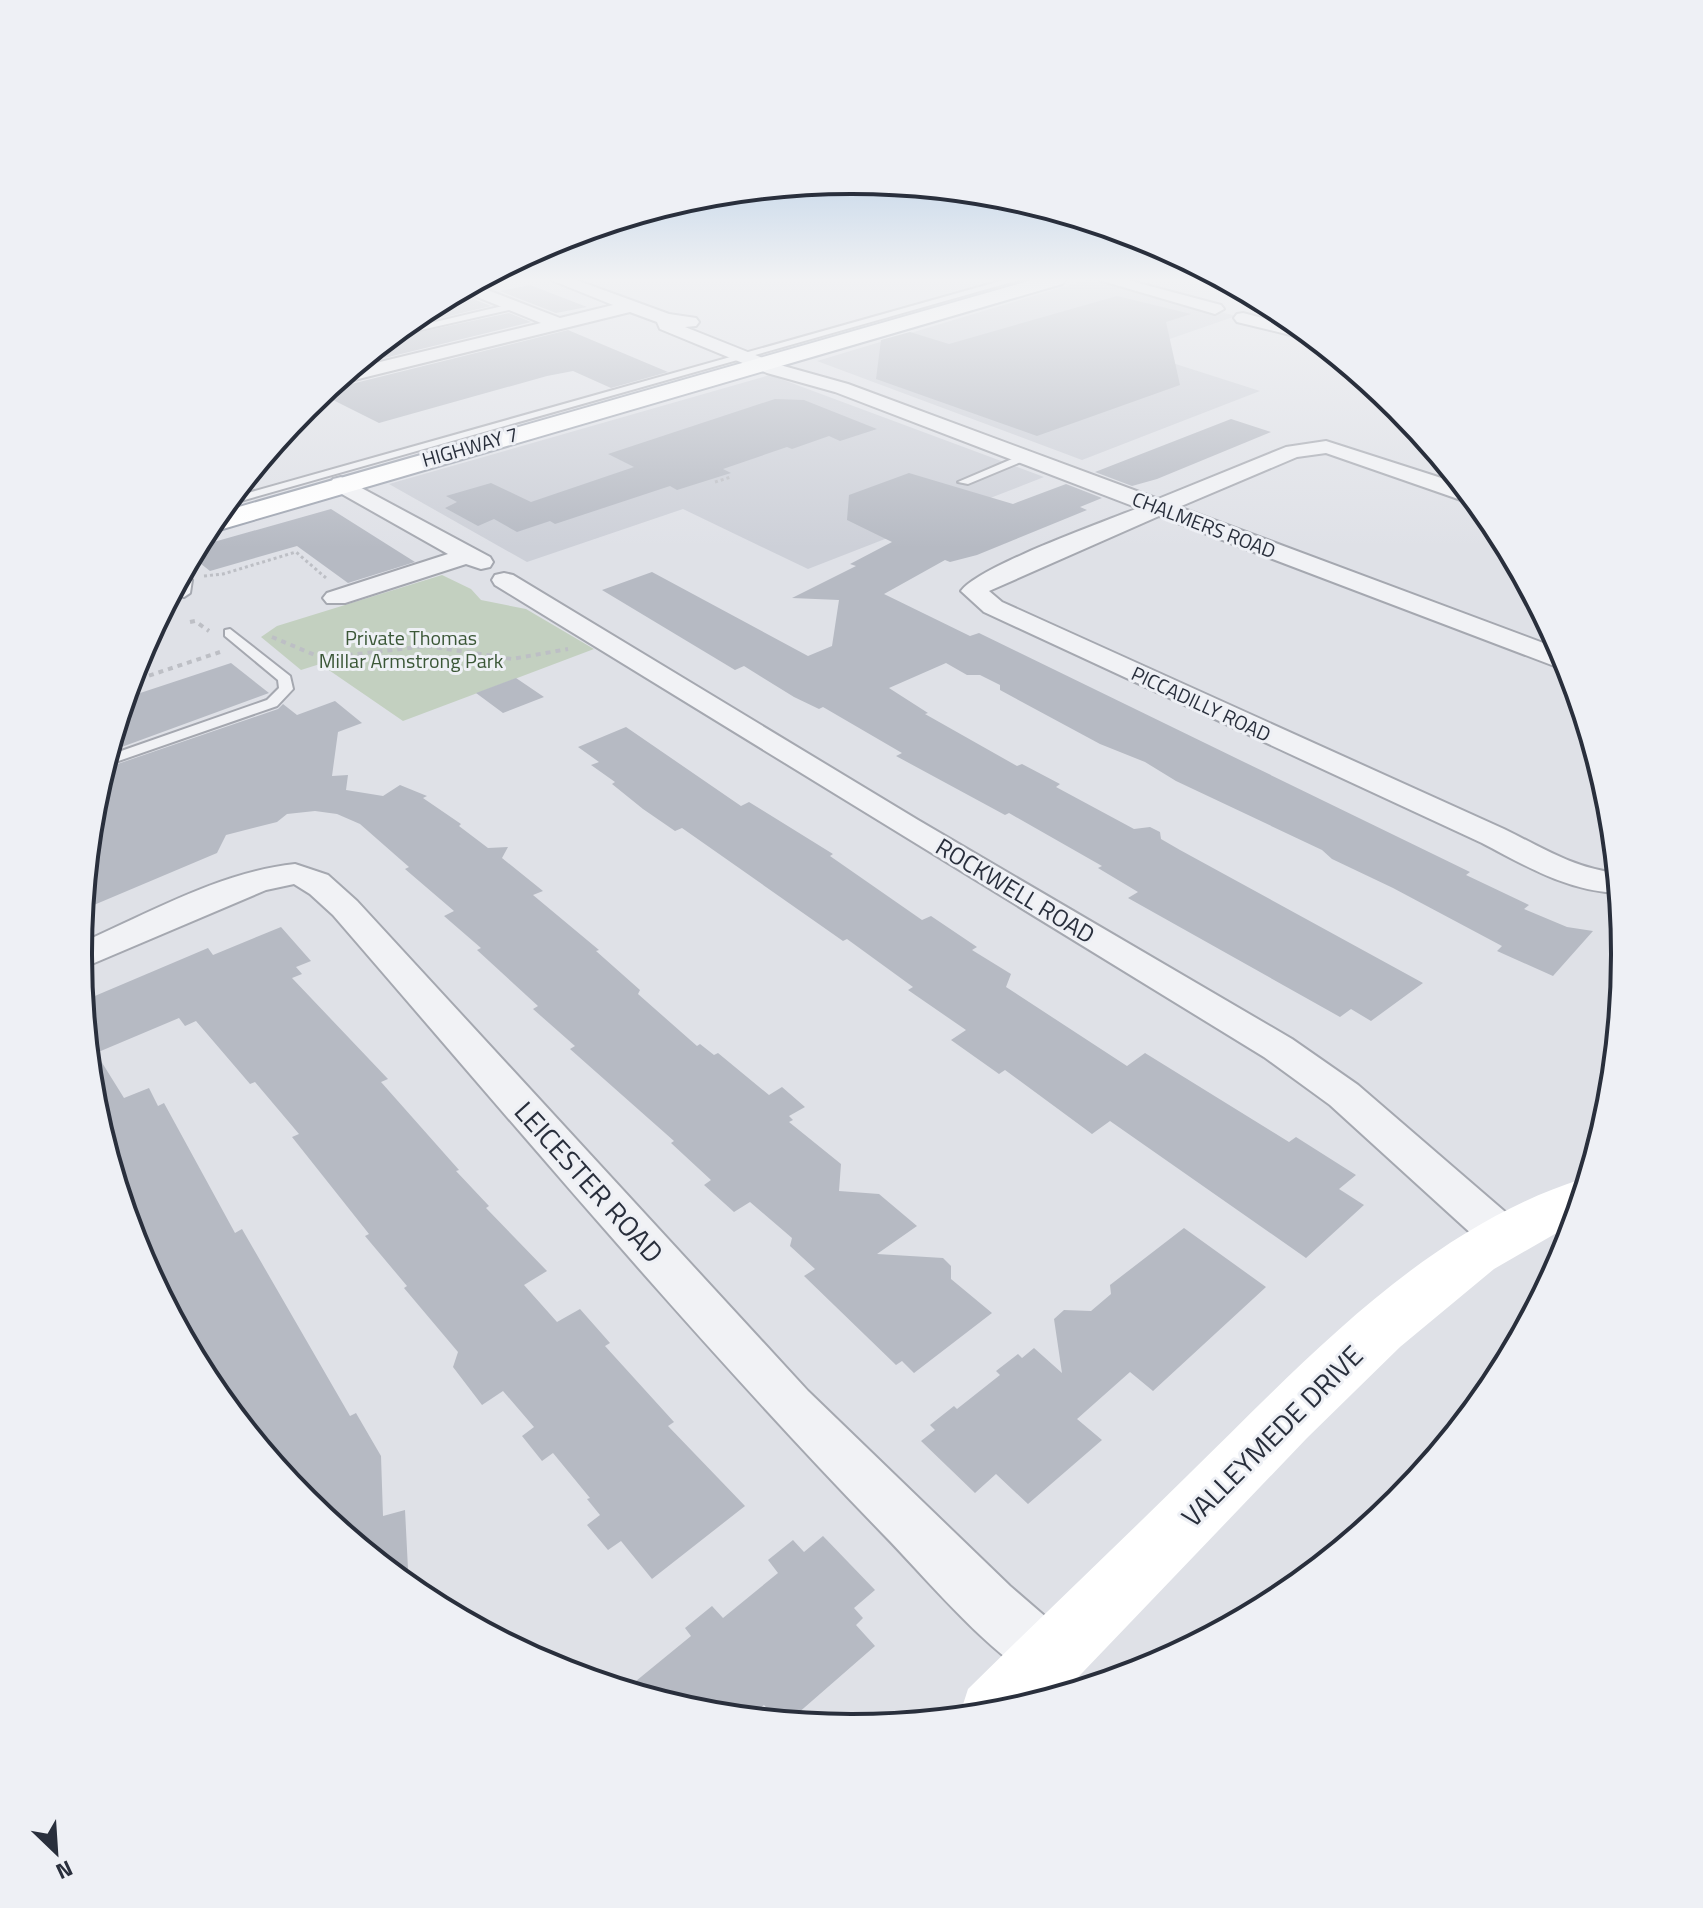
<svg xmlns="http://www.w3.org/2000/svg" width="1703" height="1908" viewBox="0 0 1703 1908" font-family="'Titillium Web',sans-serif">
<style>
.built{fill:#cdd0d8}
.green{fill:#c3d0c0}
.building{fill:#b6bac3}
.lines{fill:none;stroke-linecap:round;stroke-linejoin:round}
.lane-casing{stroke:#a5a8b0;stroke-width:4}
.street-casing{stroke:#a5a8b0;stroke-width:4}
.primary-casing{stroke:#9fa5b1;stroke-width:4}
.path-far1{stroke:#bdbfc5;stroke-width:3;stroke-dasharray:3 3;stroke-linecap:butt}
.path{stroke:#bdbfc5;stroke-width:4;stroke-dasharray:5 5;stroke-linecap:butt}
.lane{fill:#f1f2f5;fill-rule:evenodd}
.street{fill:#f1f2f5;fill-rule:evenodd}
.secondary{fill:#fff;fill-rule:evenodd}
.primary{fill:#fff;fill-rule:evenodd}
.labels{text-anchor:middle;stroke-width:6;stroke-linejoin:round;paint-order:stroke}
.far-street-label{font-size:20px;fill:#292f3c;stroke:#eef0f5}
.far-park-label{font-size:20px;fill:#3b5737;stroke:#eef0f5}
.street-label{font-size:24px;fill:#292f3c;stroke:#eef0f5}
.near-street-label{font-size:28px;fill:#292f3c;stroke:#eef0f5}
.rim{fill:none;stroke:#292f3c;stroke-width:4}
</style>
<rect width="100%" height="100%" fill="#dfe1e7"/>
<path class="built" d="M1087 280H1102L1236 316 1135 351 1260 391 1082 460 817 361Z
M770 375 1044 477 808 569 683 509 527 562 389 484Z"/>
<path class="green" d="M442 575 471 589 481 600 526 609 594 649 403 721 320 664 301 670 261 637 277 626Z"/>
<path class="building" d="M530 285 587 307 556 313 500 291Z
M1117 296 1191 314 1166 322 1180 385 1037 436 876 379 881 340 910 332 949 344Z
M471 298 491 306 403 327 427 308Z
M509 313 531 322 356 365 388 339Z
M568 330 668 372 611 388 573 371 547 376 379 423 331 399V386L334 383 343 386Z
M775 399 804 400 877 429 840 441 829 436 792 449 787 447 723 469 731 473 677 490 670 486 555 524 550 521 517 532 494 519 478 526 445 508 457 502 446 496 491 483 531 502 634 467 608 454Z
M1231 419 1271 432 1157 479 1132 486 1095 472Z
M909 473 1013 504 1066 484 1102 498 1080 507 1087 510 977 555 950 562 945 560 884 594 970 636 979 633 1470 872 1466 875 1529 905 1524 909 1567 927 1593 931 1553 976 1497 951 1502 946 1393 888 1332 859 1322 850 1176 781 1145 762 1100 744 1000 690V685L980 675H967L946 663 889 688 928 713 925 714 1017 766 1022 764 1060 784 1056 787 1134 829 1150 827 1160 832 1161 839 1180 850 1423 983 1371 1021 1351 1009 1340 1017 1128 898 1138 892 1098 868 1102 866 1009 813 1005 815 896 756 902 753 823 707 819 709 794 697 744 666 735 670 602 590 652 572 808 656 832 646 839 600 792 598 856 566 850 564 892 542 847 520 849 495Z
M331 509 415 562 348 583 297 546 210 571 191 556 196 547Z
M231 663 269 693 108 752 125 698Z
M516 678 544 697 503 713 476 693Z
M335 701 362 723 338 732 332 776 348 775 346 790 383 796 400 785 427 796 423 798 461 824 459 826 488 848 508 847 502 858 543 891 533 895 599 950 596 951 640 990 638 994 697 1046 700 1044 714 1055 718 1053 769 1095 782 1087 805 1107 789 1116 793 1120 789 1122 841 1164 839 1191 879 1194 917 1226 877 1254 943 1258 951 1266V1279L992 1313 914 1373 902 1361 896 1365 804 1276 815 1269 790 1246 792 1238 750 1202 734 1212 704 1185 711 1180 671 1143 674 1141 570 1049 575 1046 533 1009 538 1006 477 950 481 948 444 916 454 911 405 869 409 867 360 824 337 814 315 811 287 814 277 822 226 835 217 853 82 910 93 803 103 769 278 709 283 704 297 715Z
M626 727 741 806 749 802 833 854 830 856 922 920 931 916 977 947 972 950 1011 974 1006 987 1127 1066 1145 1053 1289 1142 1296 1137 1356 1175 1339 1189 1364 1205 1306 1258 1110 1121 1092 1134 1005 1070 999 1074 951 1040 966 1030 908 990 913 987 847 939 843 941 682 828 675 831 643 809 612 784 615 782 591 765 599 762 578 747Z
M281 927 311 961 296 967 302 974 292 978 388 1079 381 1082 459 1170 456 1171 489 1206 486 1208 547 1271 524 1285 557 1322 580 1309 610 1343 605 1346 674 1422 668 1426 745 1506 652 1579 621 1541 608 1550 587 1525 600 1515 587 1499 590 1498 553 1453 542 1461 522 1436 534 1427 503 1391 482 1405 453 1367 458 1352 404 1288 407 1286 365 1236 369 1234 292 1137 299 1134 255 1082 250 1084 196 1021 185 1026 179 1018 96 1053 124 1098 149 1088 158 1106 164 1103 235 1233 242 1229 350 1416 356 1413 381 1456 383 1516 405 1510 408 1569 392 1573 304 1501 208 1383 137 1250 93 1104 83 1001 208 948 213 955Z
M1184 1228 1266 1287 1153 1391 1130 1372 1077 1419 1102 1440 1028 1504 996 1474 975 1493 921 1441 935 1430 930 1425 954 1406 957 1409 1000 1375 996 1371 1018 1354 1022 1358 1034 1348 1062 1373 1054 1319 1064 1310 1091 1311 1111 1294 1110 1285Z
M823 1536 875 1590 854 1608 863 1618 856 1625 875 1646 789 1721 777 1720 764 1705 749 1717 700 1713 625 1690 691 1636 685 1628 712 1606 723 1618 778 1573 768 1560 793 1540 804 1552Z"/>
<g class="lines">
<g class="lane-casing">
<path id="lane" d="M1004 280H1019L223 506 230 498Z
M515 303 518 308 390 337 397 331Z
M1024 454 1029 457 1028 459 968 484 958 482Z
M183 573 192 580 190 593 184 597 171 594 175 587 178 588Z
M230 629 290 676 293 689 277 706 104 766 107 756 267 700 279 688 278 680 225 636V630Z"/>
</g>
<g class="street-casing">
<path id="street" d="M551 280H576L669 314 696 318 699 322 696 326 685 327 780 365 848 384 1158 499 1286 447 1326 441 1463 485 1476 502 1464 501 1326 453 1297 457 1179 507 1562 650 1569 669 1557 667 1159 516 989 591 1002 602 1504 829C1541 847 1575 869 1617 873L1619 893C1567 891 1526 866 1482 843L984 612 961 591C979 566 1104 522 1138 508L835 392 767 373 660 329 657 322 630 312 342 383 336 381 351 369 541 323 460 290 472 284 560 318 613 305Z
M1099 280H1127L1221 305 1224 309 1215 314Z
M1243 313 1304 329 1319 342 1237 322 1234 318 1237 314Z
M341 477 490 557 493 562 490 567 481 569 466 564 345 603H327L323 598 327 593 448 554 333 489 330 484 333 479Z
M504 573 513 575 918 820 1292 1039 1358 1085 1518 1223 1524 1235 1518 1247 1502 1252 1486 1247 1330 1105 1264 1057 495 585 492 580 495 575Z
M295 864 328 875 357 901 808 1391 1010 1586 1069 1637 1077 1657 1069 1677 1049 1685C997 1664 926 1578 884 1535 692 1337 514 1124 333 915L310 894 294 884 266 890 80 969 79 944C147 914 220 872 295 864Z"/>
</g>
<g class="primary-casing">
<path id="primary" d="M1032 280H1065L1062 284 219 530 205 531 218 513Z"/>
</g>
<path class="path-far1" d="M715 482 731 477
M204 576 223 574 296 552 326 578"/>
<path class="path" d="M190 622 195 621 209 631
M272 637 322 658 427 646 512 659 568 649
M130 682 220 652"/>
<use href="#lane" class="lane"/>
<use href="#street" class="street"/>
<path class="secondary" d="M1582 1179 1587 1181 1574 1223 1494 1269 1400 1347 1307 1438 1061 1695 1002 1713 959 1717 968 1689C1041 1617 1116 1546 1189 1474 1305 1361 1424 1229 1582 1179Z"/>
<use href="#primary" class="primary"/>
</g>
<linearGradient id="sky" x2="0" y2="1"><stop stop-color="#89b1da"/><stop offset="0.51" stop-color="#f1f2f4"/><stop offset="1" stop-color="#f1f2f4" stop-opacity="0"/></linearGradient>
<rect width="1703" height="548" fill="url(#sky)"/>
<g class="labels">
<g class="far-street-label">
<text transform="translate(470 447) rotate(-16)" y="7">HIGHWAY 7</text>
<text transform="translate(1204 525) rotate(21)" y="7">CHALMERS ROAD</text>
<text transform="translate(1201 704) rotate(25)" y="7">PICCADILLY ROAD</text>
</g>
<g class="far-park-label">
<text x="411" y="645">Private Thomas<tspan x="411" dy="23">Millar Armstrong Park</tspan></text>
</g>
<g class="street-label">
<text transform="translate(1015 891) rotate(31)" y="8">ROCKWELL ROAD</text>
</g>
<g class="near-street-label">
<text transform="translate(589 1182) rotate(48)" y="10">LEICESTER ROAD</text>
<text transform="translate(1272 1436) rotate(-45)" y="10">VALLEYMEDE DRIVE</text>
</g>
</g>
<path d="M0 0H1703V1908H0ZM851 194H852A759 759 0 0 1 1611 953V955A759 759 0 0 1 852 1714H851A759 759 0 0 1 92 955V953A759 759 0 0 1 851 194Z" fill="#eef0f5" fill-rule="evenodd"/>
<path class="rim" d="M851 194H852A759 759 0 0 1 1611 953V955A759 759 0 0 1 852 1714H851A759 759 0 0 1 92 955V953A759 759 0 0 1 851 194Z"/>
<g transform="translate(56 1852) rotate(155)" stroke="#eef0f5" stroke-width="6" paint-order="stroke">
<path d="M0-6L14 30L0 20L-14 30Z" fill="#292f3c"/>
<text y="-12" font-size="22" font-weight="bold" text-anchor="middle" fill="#292f3c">N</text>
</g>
</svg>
